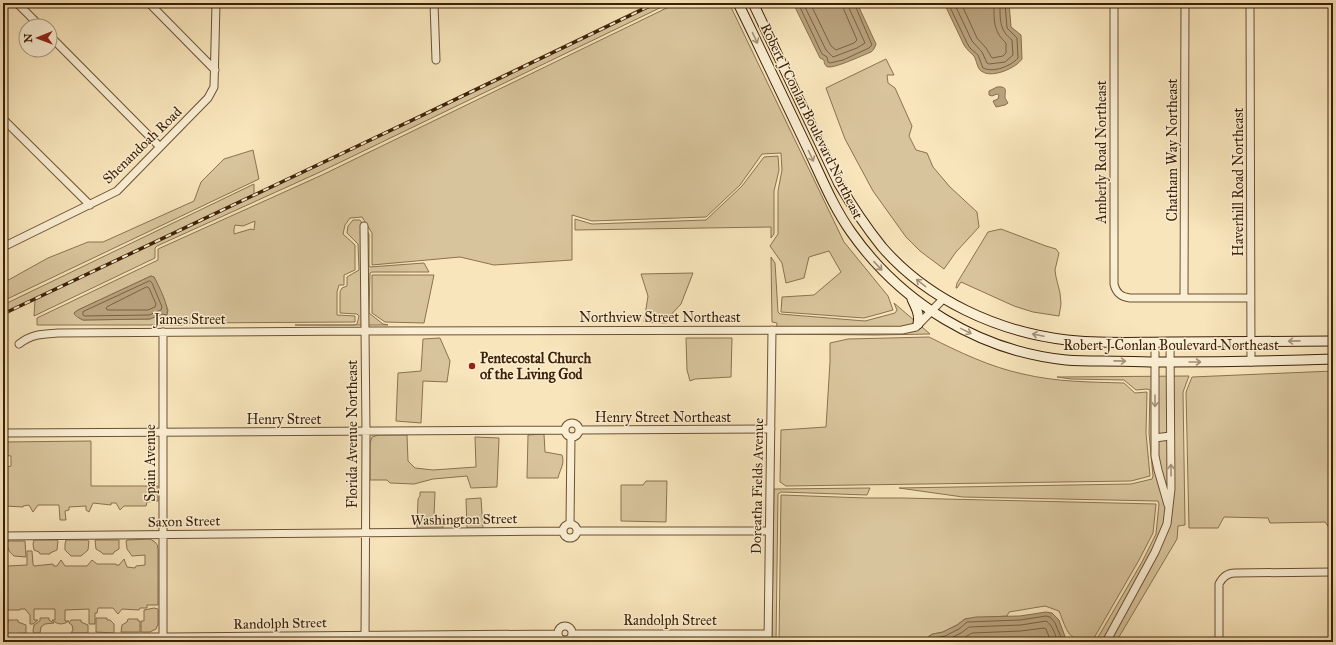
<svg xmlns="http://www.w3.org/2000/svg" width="1336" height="645" viewBox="0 0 1336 645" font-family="'IM FELL Great Primer',serif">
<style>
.green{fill:#d8c49c;stroke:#8a7251;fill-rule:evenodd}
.water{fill:#b8a27d;stroke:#876e4d}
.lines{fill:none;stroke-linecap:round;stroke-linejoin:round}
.shore{stroke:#7a6142;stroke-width:1}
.street-casing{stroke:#6c5133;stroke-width:9}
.secondary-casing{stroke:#3d2006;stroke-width:11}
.street{stroke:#faeed3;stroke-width:7}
.secondary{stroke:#faeed3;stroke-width:9}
.rail-casing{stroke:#3d2006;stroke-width:3.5}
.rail{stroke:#faeed3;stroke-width:2;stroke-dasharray:6;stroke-linecap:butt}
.oneway{stroke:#a59177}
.poi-dot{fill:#8f2418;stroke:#faeed3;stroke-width:1.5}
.labels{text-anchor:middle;stroke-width:3;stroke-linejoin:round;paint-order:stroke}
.street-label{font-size:14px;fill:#3d2006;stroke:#faeed3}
.poi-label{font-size:14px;font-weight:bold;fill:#3d2006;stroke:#faeed3;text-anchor:start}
</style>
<rect width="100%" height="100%" fill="#f8e5bb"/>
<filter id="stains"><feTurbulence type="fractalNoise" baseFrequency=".005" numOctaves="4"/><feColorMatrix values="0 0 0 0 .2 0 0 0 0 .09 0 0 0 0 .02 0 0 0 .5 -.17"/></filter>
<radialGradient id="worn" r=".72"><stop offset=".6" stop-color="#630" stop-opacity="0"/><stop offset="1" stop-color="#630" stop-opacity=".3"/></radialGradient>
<path class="green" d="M652 3H670L320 172 157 246 155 248V258L34 316 35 300 3 314V305L254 184V195Z
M677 3H729L844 242 888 296 893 310 864 318 781 312 782 297 814 295 841 272 829 251 809 257 804 278 786 283 782 263 770 246 778 234V191L782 170 781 153 762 154 740 185 706 217 592 221 572 215V260L494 265 460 257 372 265V233L362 217 350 218 345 225 343 234 355 245V270L344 275V285H339L337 292V315L355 316V322L188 323 182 325H37V318L158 260V249L322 175ZM255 221 254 230 251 229 234 234V229L235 225 243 226ZM151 276 154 277 156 281 168 310 167 315 162 314 150 319 83 320 79 318 74 313 78 310Z
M886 59 894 75H887L888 83 895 88 912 126 909 136 916 150 927 153 933 167 950 187 977 212 979 227 956 252 944 269 920 251 906 237 873 191 845 139 826 88Z
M253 150 259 179 3 301V283L48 258 88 242H103L194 201 201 182 224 159Z
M778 156 779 170 774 191V234L771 238V227L575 230V219L592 224 706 220 742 186 764 157Z
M353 220H360L369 234V265L370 267 424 263 429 272H372L370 273 369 313 383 324 388 325H295H355L357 324 359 316 357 314 340 313V292L342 288 347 286V277L359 270 358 244 347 233 348 226Z
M1001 229 1046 246 1056 249 1059 253 1055 270 1056 277 1060 293 1061 304 1059 316 1033 312 1014 306 961 282 957 288H956L957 283 988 232Z
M771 257 775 263 778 312 780 314 865 321 895 313 897 310 894 303 915 321 914 327H922L930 334 875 335 776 334 777 323 772 322Z
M693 273 681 304 667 319V323L644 322 648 296 641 274Z
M372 275H434L424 323 385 322 372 313Z
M929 337C959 352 990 367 1023 374 1056 382 1090 382 1124 383L1135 393 1147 392 1146 433 1150 476 1131 481 786 486 780 482 781 430 826 427 830 362V343L848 339Z
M440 338 450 361 447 382 423 381 421 423 396 421 398 373 421 371 423 339Z
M686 338H732L731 377 695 379 690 381 687 370Z
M1333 371V529H1330L1325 522 1270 523 1268 518 1224 517 1218 528H1189L1186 392 1192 377Z
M1189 376 1183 392 1185 525 1178 526 1177 539 1116 642H1089L1097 639 1142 562 1156 534 1159 504 1158 501 963 497 899 488 1131 484 1152 479 1153 476 1149 433 1150 390 1147 389 1136 390 1124 380 1071 379 1057 377Z
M544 434 545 452 562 455C565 464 560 469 558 478H527L528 435Z
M378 435H407L408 461 415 468 433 470 476 467 475 437 499 438 497 487 471 488 467 476 433 479 414 484 390 483 387 480H370V443L372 437Z
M91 441V486H158V501L147 502 146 506H124L120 510 116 503H111V505L93 503 89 512 86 510V506L69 507V510L65 511 66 520H60L59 505H38L33 512 29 505 23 506V507L6 506 3 508V470H6L7 467 11 466V456L3 455V442Z
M646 481H667L666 522 621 521V485H643Z
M870 488 867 495 781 492 778 494 776 642H772L774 489Z
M420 492H435L434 516 443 518V528H417L418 499 420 496Z
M781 495 866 498H903L1156 504 1153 533 1139 560 1094 638C1068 645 1067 630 1059 611L1045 606 1009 612 1007 616 965 619 957 625 943 632 933 634 929 636 928 642H779Z
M481 498 483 528H467L466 499Z
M150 539 155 542 158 546 157 547 158 549V605H147V608H140L139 610 122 609 118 614 113 608H98L97 613H95V624H89V609L65 610V621H69C63 625 58 625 52 620H55V609H34V620H38L33 624H30V615L25 609H20V610H3V563L4 562 8 566 27 565V551H32L33 564 34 566 53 564 54 566H57L61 560 65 566H87L92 560 97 564H116V565H119L124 559 127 567 135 568 136 566 145 565V555L132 556 127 549 126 541 127 540Z
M34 540H57L58 541 57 550 50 553V554H40L39 552 34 550 33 544Z
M66 540H87L89 541 88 550 81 556H71L65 550V544Z
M95 540H119V549L114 552 113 554H103L101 552 96 549Z
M8 541H25L26 557 14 556C9 552 6 547 8 541Z
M154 608 158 609V624L156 629 150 632H141V621H144V610Z
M40 618H49V620L54 623 45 624 41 627 40 633H34L33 631 34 625 40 621Z
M96 618H107V620H110L114 624V633L96 632Z
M128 619H138V621H140V632H121L122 625 127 622Z
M8 620H18V622L26 625V633L3 634V625L8 623Z
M71 620H81V622L88 625V633H71L73 630 72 625 69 623Z"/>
<path class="water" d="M793 3H857L876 44C875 47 874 50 871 52 863 55 836 68 828 67 825 66 824 63 824 60L820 58Z
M944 3H1009L1011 27 1021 35 1022 59C1016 68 993 78 983 72 977 70 977 61 974 56 970 52 967 50 964 45Z
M997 87C1008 86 1005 91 1005 97 1005 99 1007 101 1008 103L1005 105 996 107 993 101 998 99 999 95 997 94 992 96 989 95V91Z
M151 276 154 277C158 284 170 308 167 315L162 314 150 319 83 320C80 318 75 317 74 313L78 310Z
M1046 612 1052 613 1059 620 1067 642H928L929 636 933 634 943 632 957 625 965 619 976 617 1020 616Z"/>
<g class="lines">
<path class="shore" d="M798 3 822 54 827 57 828 62 830 63 843 60 869 48 872 45 854 3
M803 3 826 50 833 57 857 48 865 43 849 8V3
M810 3 831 46 836 50 854 43 857 40 844 10 843 3
M948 3 967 43 970 48 978 55 983 68C994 73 1011 66 1018 58L1017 38 1007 28 1005 3
M954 3 972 41 982 52 987 63 989 64 1005 62 1013 55 1012 40C999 30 1000 19 1000 3
M961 3 977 38 986 48 992 58 1003 56 1006 53V43C993 31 994 20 994 3
M150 281 152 283 162 307 161 310 149 315 84 316 83 315V312Z
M147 287 149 288 156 304 155 307 148 310H108L106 309 107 307Z
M932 642 934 638 945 636 959 629 967 622 1020 620 1046 616 1050 617 1055 623 1063 642
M939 642 947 640 961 633 969 627 1021 625 1046 621C1053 625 1055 635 1058 642
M957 642 972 633 1021 631 1044 628 1046 629 1051 642"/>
<g class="street-casing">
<path id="street" d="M17 3 40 26
M149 3 215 70
M434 3 436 60
M1114 3V284C1116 293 1121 297 1130 298H1251
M1250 3 1251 362
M50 36 160 147
M1333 73V105
M3 119 90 205
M364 226 366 432 365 642
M3 247 117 191 208 98 214 87 216 3
M1184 298 1185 3
M1155 342V456L1158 470 1168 505
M19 344C32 334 42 334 58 333L364 331 902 330 916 327 944 298
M565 430a7 7 0 1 1 14 0a7 7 0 1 1-14 0Z
M579 430 771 429
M3 433 565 430
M1155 438 1170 436
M563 531a7 7 0 1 1 14 0a7 7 0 1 1-14 0Z
M570 524 571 437
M578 531H769
M3 536 563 531
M558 633a7 7 0 1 1 14 0a7 7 0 1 1-14 0Z
M572 634H768
M3 637H171L558 634
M163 642V332
M768 642 772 330
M1106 642 1155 552 1167 524 1171 489 1170 342
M1219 642V584C1223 576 1228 573 1235 573L1333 572"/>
</g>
<g class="secondary-casing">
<path id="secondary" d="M738 3C761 50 783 97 806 145 820 174 832 205 851 232 901 303 979 351 1066 360 1078 361 1090 361 1102 361 1123 361 1143 362 1164 362 1221 362 1277 361 1333 359
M753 3 839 184C852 206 866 227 882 247 928 300 998 332 1067 340 1101 344 1136 342 1170 342 1224 342 1279 341 1333 341
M912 299C916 308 920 314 918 324"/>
</g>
<use href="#street" class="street"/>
<use href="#secondary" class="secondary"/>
<g class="rail-casing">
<path id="rail" d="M3 314 421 116 656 3"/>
</g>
<use href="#rail" class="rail"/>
</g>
<defs><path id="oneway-shaft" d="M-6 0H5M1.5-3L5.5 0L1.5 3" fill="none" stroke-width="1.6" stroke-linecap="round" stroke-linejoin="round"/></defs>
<g class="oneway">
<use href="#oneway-shaft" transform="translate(755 38) rotate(65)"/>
<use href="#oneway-shaft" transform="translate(811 156) rotate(65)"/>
<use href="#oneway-shaft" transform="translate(878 266) rotate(47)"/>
<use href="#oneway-shaft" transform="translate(921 283) rotate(-142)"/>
<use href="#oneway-shaft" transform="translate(966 331) rotate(26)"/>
<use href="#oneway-shaft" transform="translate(1038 335) rotate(-168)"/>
<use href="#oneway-shaft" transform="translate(1294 341) rotate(179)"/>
<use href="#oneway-shaft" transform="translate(1120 361) rotate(1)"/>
<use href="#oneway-shaft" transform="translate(1195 362)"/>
<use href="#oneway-shaft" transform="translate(1155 401) rotate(90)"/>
<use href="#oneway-shaft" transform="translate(1171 470) rotate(-91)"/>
</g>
<circle class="poi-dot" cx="472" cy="366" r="4"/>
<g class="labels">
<g class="street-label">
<text transform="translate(812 121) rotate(64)" y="5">Robert J Conlan Boulevard Northeast</text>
<text transform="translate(142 145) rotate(-44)" y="5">Shenandoah Road</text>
<text transform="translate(1172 150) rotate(-90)" y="5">Chatham Way Northeast</text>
<text transform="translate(1101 152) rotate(-90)" y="5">Amberly Road Northeast</text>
<text transform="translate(1238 182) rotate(-90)" y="5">Haverhill Road Northeast</text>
<text x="660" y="322">Northview Street Northeast</text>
<text x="190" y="324">James Street</text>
<text x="1171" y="350">Robert J Conlan Boulevard Northeast</text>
<text x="663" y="422">Henry Street Northeast</text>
<text x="284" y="424">Henry Street</text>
<text transform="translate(352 434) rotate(-90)" y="5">Florida Avenue Northeast</text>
<text transform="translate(150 463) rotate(-90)" y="5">Spain Avenue</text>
<text transform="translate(757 486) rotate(-89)" y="5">Doreatha Fields Avenue</text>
<text transform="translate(464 519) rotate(-1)" y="5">Washington Street</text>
<text transform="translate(184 521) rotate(-1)" y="5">Saxon Street</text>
<text x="670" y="625">Randolph Street</text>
<text transform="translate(280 623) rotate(-1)" y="5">Randolph Street</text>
</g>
<g class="poi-label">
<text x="480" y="363">Pentecostal Church<tspan x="480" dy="16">of the Living God</tspan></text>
</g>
</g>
<rect width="1336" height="645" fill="none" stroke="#f8e5bb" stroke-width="16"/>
<rect x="4" y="4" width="1328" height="637" fill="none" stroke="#3d2006" stroke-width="2"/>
<rect x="8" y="8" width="1320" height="629" fill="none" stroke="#3d2006"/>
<g transform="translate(38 38) rotate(269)"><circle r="19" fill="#faeed3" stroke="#ae9c81"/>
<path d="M0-3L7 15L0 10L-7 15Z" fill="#8f2418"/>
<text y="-6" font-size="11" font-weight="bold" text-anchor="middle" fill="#3d2006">N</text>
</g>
<rect width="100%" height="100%" filter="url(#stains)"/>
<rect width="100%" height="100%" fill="url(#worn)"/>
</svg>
